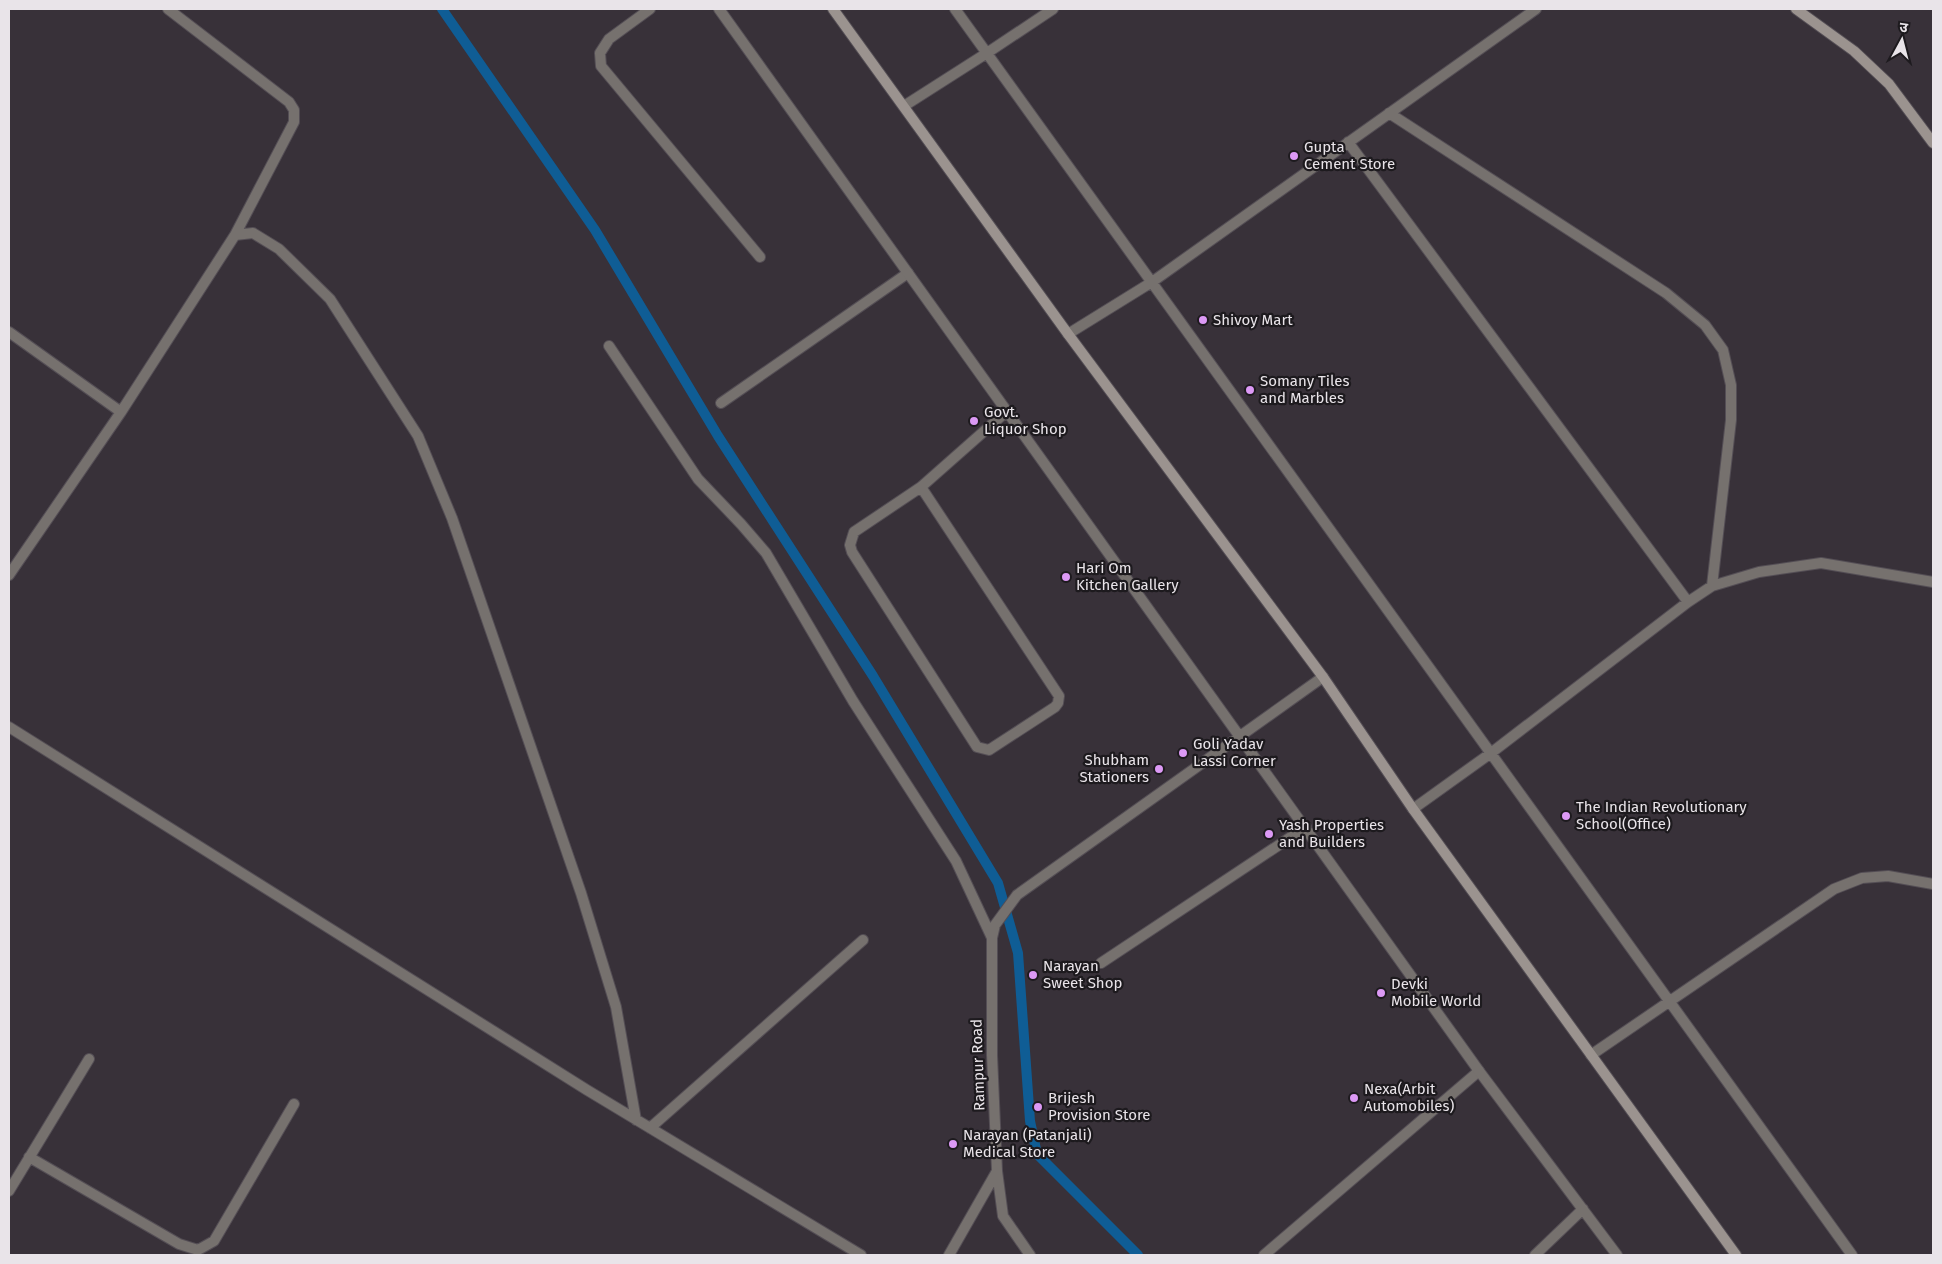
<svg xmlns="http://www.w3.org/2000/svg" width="1942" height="1264" viewBox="0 0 1942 1264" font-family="'Fira Sans','Noto Sans Devanagari',sans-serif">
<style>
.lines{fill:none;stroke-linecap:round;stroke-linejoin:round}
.stream{stroke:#0f5d95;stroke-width:10}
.lane-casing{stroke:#544e55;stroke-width:12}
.street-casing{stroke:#544e55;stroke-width:12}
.secondary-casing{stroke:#544e55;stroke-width:12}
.lane{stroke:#76716e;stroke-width:10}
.street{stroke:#76716e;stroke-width:10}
.secondary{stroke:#9b938f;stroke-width:10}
.poi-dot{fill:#dc99f5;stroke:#1d1a1e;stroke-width:2}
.labels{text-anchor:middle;stroke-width:4.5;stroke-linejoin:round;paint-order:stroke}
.poi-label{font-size:15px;fill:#e9e4e9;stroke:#1d1a1e;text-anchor:start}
.street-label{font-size:15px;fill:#e9e4e9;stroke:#1d1a1e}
</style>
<rect width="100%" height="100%" fill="#383139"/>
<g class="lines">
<path class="stream" d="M442 9 595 230 718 436 873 676 998 883 1018 953 1030 1121 1037 1154 1138 1255"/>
<g class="lane-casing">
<path id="lane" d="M721 403 908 273
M1264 1255 1479 1071"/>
</g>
<g class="street-casing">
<path id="street" d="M168 9 289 102 294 110V122L235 235
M650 9 609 39 600 53 601 66 760 257
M719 9 1479 1071 1617 1255
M955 9 1852 1255
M904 106 987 53 1053 9
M1389 113 1666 293 1705 325 1723 350 1731 385V420L1712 586
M1348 142 1688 602
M9 332 121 412
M1068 334 1152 282 1536 9
M609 346 698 479 741 524 766 553 853 701 956 861 992 938
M921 487 1059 696 1058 703 1055 707 989 750 977 747 852 552 850 545 854 532 921 487 1007 411
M9 575 121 412 235 235 253 233 279 249 330 299 418 436 452 518 581 893 616 1007 636 1120
M9 727 587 1090 861 1255
M1413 809 1491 753 1688 602 1712 586 1759 572 1821 563 1933 582
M1101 963 1306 827
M1591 1055 1834 889 1862 878 1888 876 1933 884
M650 1128 863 940
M29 1157 179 1244 198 1250 214 1241 294 1104
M9 1191 89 1059
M949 1255 997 1171
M1030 1255 1003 1216 997 1171 992 1055V938L995 925 1017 895 1323 677
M1535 1255 1583 1209"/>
</g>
<g class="secondary-casing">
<path id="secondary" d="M833 9 1068 334 1323 677 1413 809 1736 1255
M1796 9 1854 51 1889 84 1933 143"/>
</g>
<use href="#lane" class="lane"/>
<use href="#street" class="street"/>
<use href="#secondary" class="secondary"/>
</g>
<g class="poi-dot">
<circle cx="1294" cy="156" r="5"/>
<circle cx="1203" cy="320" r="5"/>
<circle cx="1250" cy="390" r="5"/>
<circle cx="974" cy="421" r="5"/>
<circle cx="1066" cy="577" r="5"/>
<circle cx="1183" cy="753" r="5"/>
<circle cx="1159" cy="769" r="5"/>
<circle cx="1566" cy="816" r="5"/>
<circle cx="1269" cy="834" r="5"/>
<circle cx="1033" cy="975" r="5"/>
<circle cx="1381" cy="993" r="5"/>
<circle cx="1354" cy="1098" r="5"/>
<circle cx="1038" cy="1107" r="5"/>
<circle cx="953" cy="1144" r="5"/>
</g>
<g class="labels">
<g class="poi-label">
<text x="1304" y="152">Gupta<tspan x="1304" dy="17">Cement Store</tspan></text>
<text x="1213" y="325">Shivoy Mart</text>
<text x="1260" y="386">Somany Tiles<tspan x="1260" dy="17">and Marbles</tspan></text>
<text x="984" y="417">Govt.<tspan x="984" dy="17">Liquor Shop</tspan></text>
<text x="1076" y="573">Hari Om<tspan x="1076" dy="17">Kitchen Gallery</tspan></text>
<text x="1193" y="749">Goli Yadav<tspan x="1193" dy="17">Lassi Corner</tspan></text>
<text x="1149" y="765" text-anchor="end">Shubham<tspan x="1149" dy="17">Stationers</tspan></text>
<text x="1576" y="812">The Indian Revolutionary<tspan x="1576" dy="17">School(Office)</tspan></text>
<text x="1279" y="830">Yash Properties<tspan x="1279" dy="17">and Builders</tspan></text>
<text x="1043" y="971">Narayan<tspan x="1043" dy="17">Sweet Shop</tspan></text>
<text x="1391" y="989">Devki<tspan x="1391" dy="17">Mobile World</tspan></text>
<text x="1364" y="1094">Nexa(Arbit<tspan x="1364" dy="17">Automobiles)</tspan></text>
<text x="1048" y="1103">Brijesh<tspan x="1048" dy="17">Provision Store</tspan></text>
<text x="963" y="1140">Narayan (Patanjali)<tspan x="963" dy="17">Medical Store</tspan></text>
</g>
<g class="street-label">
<text transform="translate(978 1065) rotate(-92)" y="5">Rampur Road</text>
</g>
</g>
<rect width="1942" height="1264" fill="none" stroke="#e9e4e9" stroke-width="20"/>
<g transform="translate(1902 40) rotate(7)" stroke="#1d1a1e" stroke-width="4" paint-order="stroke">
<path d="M0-4L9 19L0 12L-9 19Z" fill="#e9e4e9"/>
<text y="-8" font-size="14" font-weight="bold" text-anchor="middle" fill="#e9e4e9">उ</text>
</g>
</svg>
